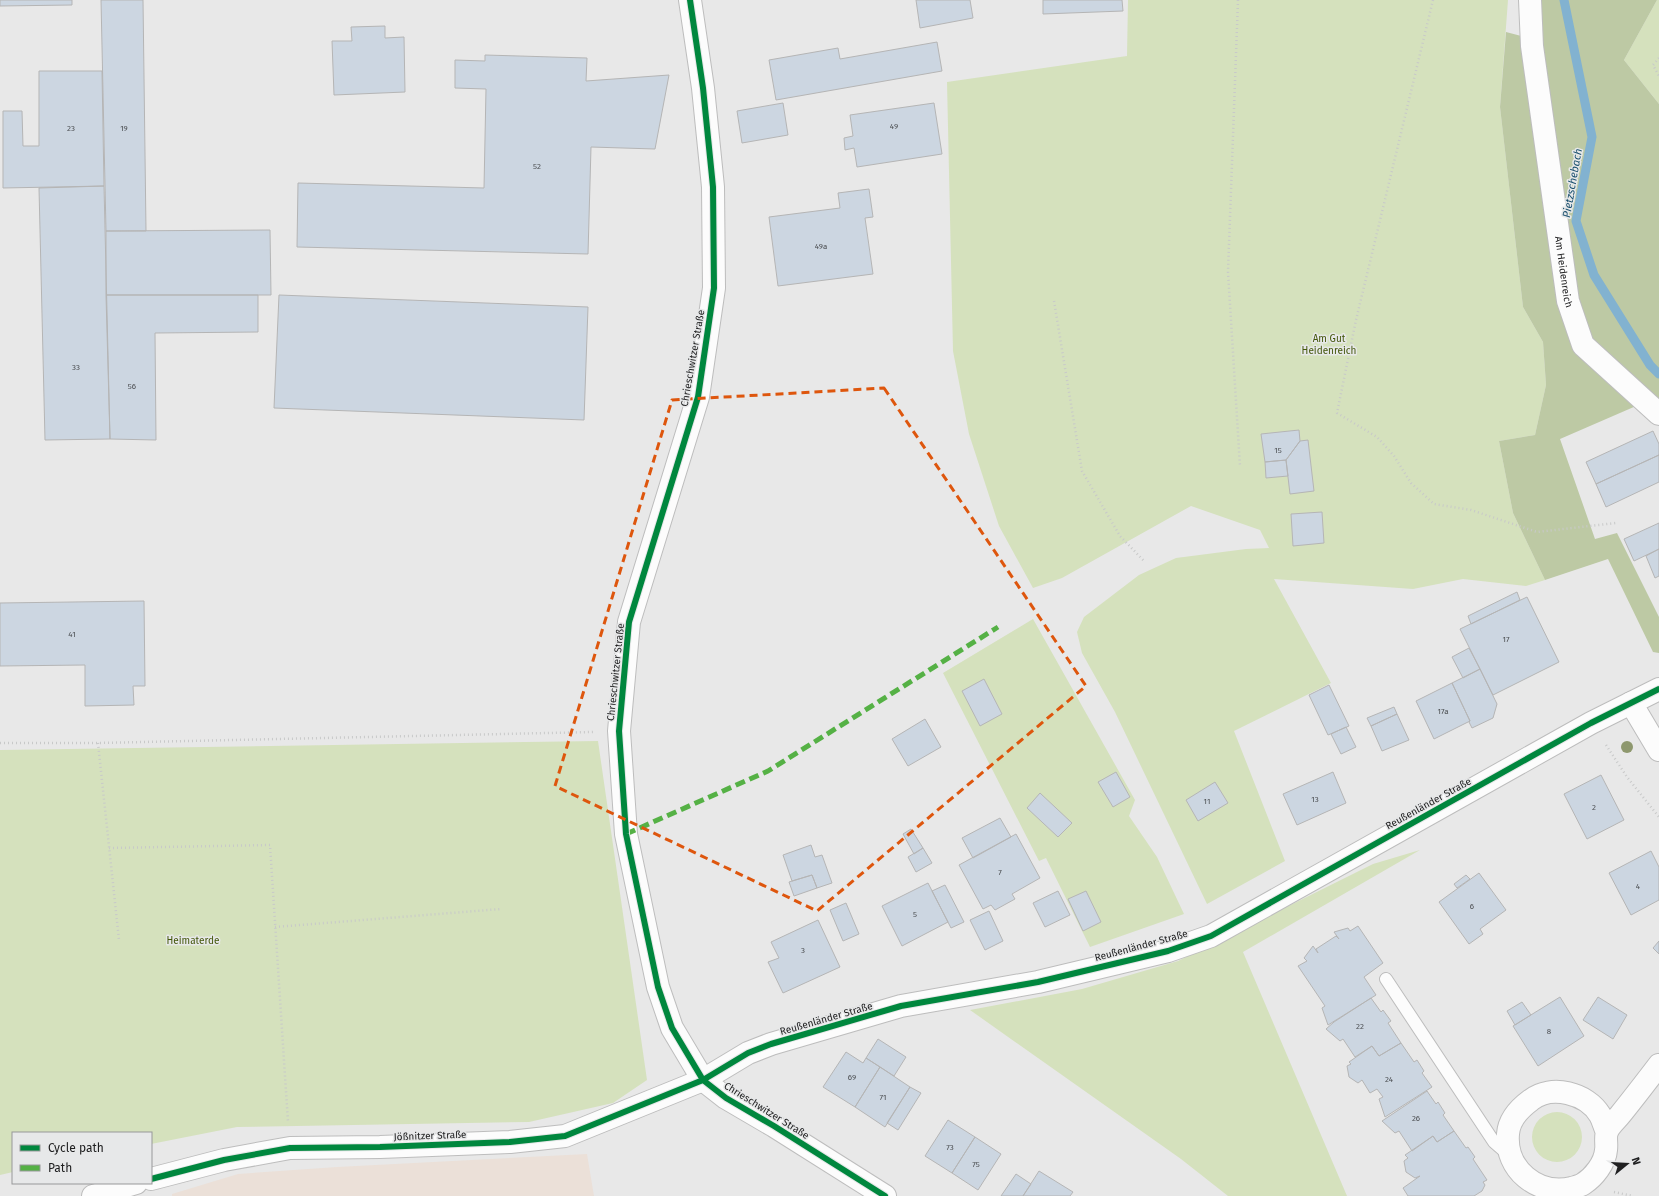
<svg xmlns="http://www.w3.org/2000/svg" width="1659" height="1196" viewBox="0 0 1659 1196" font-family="'Fira Sans',sans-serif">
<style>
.commercial{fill:#ebe0d8}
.green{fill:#d5e1bd}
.forest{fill:#bdc9a4}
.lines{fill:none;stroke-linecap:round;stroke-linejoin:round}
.stream{stroke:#82b2d0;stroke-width:9}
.building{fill:#ccd6e1;stroke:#b5b5b5}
.service-casing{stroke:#bdbdbd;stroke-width:14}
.minor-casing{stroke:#bdbdbd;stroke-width:24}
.tertiary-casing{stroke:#bdbdbd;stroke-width:24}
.path{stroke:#c8c9c9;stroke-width:2.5;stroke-dasharray:1 3;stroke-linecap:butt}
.service{stroke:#fcfcfc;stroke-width:12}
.minor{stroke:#fcfcfc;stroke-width:22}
.tertiary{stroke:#fcfcfc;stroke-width:22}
.quiet{stroke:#55b145;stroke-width:5;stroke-dasharray:10 5;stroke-linecap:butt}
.cycleway-casing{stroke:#e7e8e9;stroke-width:8}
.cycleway{stroke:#00873e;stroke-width:6}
.tree{fill:#8e986e}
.marked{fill:none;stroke:#de560d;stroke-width:3;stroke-dasharray:8 5;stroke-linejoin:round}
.labels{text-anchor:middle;stroke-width:3;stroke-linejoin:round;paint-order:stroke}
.number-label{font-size:8px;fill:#4b4e51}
.street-label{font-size:10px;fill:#202021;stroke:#e7e8e9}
.park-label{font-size:10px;fill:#44570b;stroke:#e7e8e9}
.water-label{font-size:11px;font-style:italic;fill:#1a506e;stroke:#e7e8e9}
</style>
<rect width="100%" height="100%" fill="#e8e8e8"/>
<path class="commercial" d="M587 1154 594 1196H172V1194L238 1174 337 1167Z"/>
<path class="green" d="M1128 0H1508L1500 107 1523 307 1543 342 1546 385 1535 435 1499 441 1513 513 1545 580 1526 586 1463 579 1413 589 1274 579 1331 683 1234 731 1285 861 1207 904 1115 712 1082 653 1077 632 1084 617 1139 575 1176 558 1246 549 1269 548 1260 530 1191 506 1062 578 1033 588 999 526 969 434 953 351 947 82 1127 56Z
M1657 0H1659V104L1624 60Z
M1033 619 1135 800 1129 816 1157 857 1184 914 1090 947 1046 858 1039 861 943 673Z
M598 741 647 1080 613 1103 529 1122 237 1127 151 1144V1133H13V1172L0 1175V750Z
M1420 850 1243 952 1347 1196H1228L1181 1159 970 1010 1082 989 1178 961 1373 864Z
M1532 1137a25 25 0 1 1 50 0a25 25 0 1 1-50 0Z"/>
<path class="forest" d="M1538 0H1657L1624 60 1659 104V407L1643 403 1560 439 1595 539 1617 533 1659 617V653L1653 652 1608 559 1545 580 1513 513 1499 441 1535 435 1546 385 1543 342 1523 307 1500 107 1506 32 1525 37Z"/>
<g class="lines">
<path class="stream" d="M1564 0 1592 137 1576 221 1594 275 1650 365 1659 374"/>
</g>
<path class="building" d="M0 0H72V5L0 6Z
M101 0H143L146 231H106Z
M916 0H970L973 18 920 28Z
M1043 0H1122L1123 11 1043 14Z
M385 26V38L404 37 405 92 334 95 332 41H352L351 27Z
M937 42 942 71 776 100 769 60 838 48 840 59Z
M485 55 587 58 586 81 669 75 655 149 591 147 588 254 297 247 298 183 484 188 486 89 455 88V60L485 61Z
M39 71H102L104 186 3 188V111H22L23 146H39Z
M783 103 788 135 742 143 737 111Z
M934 103 942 154 857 167 854 148 845 150 844 138 853 136 850 115Z
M104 186 110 439 45 440 39 188Z
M869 189 873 217 865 218 873 274 778 286 769 217 840 208 838 193Z
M270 230 271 295H106V231Z
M106 295H258V332L155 333 156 440 110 439Z
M279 295 588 307 584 420 274 408Z
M1299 430 1300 441 1286 460 1265 462 1261 434Z
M1653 431 1659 444V455L1596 484 1586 462Z
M1308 440 1314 491 1290 494 1286 460 1300 441Z
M1659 455V482L1606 507 1596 484Z
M1286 460 1288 476 1266 478 1265 462Z
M1322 512 1324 543 1293 546 1291 514Z
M1659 523V549L1634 561 1624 539Z
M1659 549V576L1655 578 1646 556Z
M1517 592 1520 600 1471 624 1468 616Z
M1527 597 1559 662 1493 695 1460 629Z
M144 601 145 686H133L134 705 85 706V665L0 666V603Z
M1469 648 1480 669 1463 678 1452 657Z
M1480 669 1497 704 1493 718 1472 728 1469 722 1470 721 1452 683Z
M984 679 1002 714 980 726 962 691Z
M1452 683 1470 721 1434 739 1416 701Z
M1329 685 1349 726 1328 735 1309 695Z
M1394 707 1397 714 1371 726 1367 718Z
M1397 714 1409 740 1382 751 1371 726Z
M925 719 941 747 908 766 892 739Z
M1346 727 1356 747 1341 754 1331 734Z
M1116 772 1130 797 1113 807 1098 782Z
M1333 772 1346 803 1297 825 1283 794Z
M1601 775 1624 820 1587 839 1564 794Z
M1215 782 1228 803 1198 821 1186 800Z
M1040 793 1072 823 1058 837 1027 808Z
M1000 818 1011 837 973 858 962 838Z
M911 829 923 848 914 854 903 834Z
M1016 834 1040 878 1012 894 1015 899 995 910 991 905 983 909 959 865Z
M811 845 815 857 822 855 832 883 817 888 812 875 792 881 783 855Z
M923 848 932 863 916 872 908 857Z
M1651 851 1659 867V900L1631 915 1609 873Z
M1479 873 1506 910 1480 929 1483 934 1469 944 1439 902Z
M812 875 817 888 794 896 789 882Z
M1466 875 1470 879 1457 888 1454 884Z
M928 883 948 922 902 946 882 906Z
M945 885 964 922 951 928 932 891Z
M1058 891 1070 915 1045 927 1033 903Z
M1086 891 1101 922 1083 931 1068 899Z
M846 903 859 934 843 941 830 910Z
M989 911 1003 941 985 950 970 920Z
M818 920 840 967 783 993 768 962 779 958 771 942Z
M1358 926 1383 963 1364 977 1376 995 1328 1025 1322 1008 1325 1006 1298 966 1307 961 1304 958 1313 946 1318 953 1316 949 1336 936 1339 939 1334 932 1348 928 1350 931Z
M1659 941V954L1653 948Z
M1560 997 1584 1036 1538 1066 1513 1026Z
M1598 997 1627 1015 1613 1039 1583 1020Z
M1371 998 1381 1012 1383 1010 1391 1021 1388 1023 1401 1043 1379 1056 1372 1046 1355 1057 1343 1039 1340 1041 1326 1029 1334 1022Z
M1522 1002 1531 1015 1515 1025 1507 1011Z
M878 1039 906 1057 894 1076 866 1058Z
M1401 1043 1414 1062 1417 1060 1424 1071 1422 1073 1432 1087 1385 1117 1379 1099 1383 1097 1377 1089 1370 1093 1362 1080 1358 1083 1349 1077 1347 1066 1351 1064 1349 1062 1372 1046 1379 1056Z
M846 1052 863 1063 866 1058 880 1067 855 1107 823 1087Z
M880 1067 910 1087 885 1127 855 1107Z
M910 1087 921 1093 898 1130 887 1123Z
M1427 1091 1436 1104 1438 1102 1445 1113 1443 1115 1454 1131 1437 1142 1433 1136 1412 1151 1399 1131 1395 1133 1382 1121Z
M948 1120 975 1137 952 1173 925 1156Z
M1454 1131 1466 1148 1468 1147 1475 1157 1473 1159 1487 1180 1483 1182 1485 1185 1482 1191 1474 1196H1408L1403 1188 1420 1176 1415 1178 1406 1172 1404 1161 1408 1158 1405 1155 1433 1136 1437 1142Z
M975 1137 1001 1154 978 1190 952 1173Z
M1039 1171 1073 1192 1070 1196H1023Z
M1016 1174 1031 1184 1023 1196H1001Z"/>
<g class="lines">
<g class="service-casing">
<path id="service" d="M1386 979 1494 1142 1509 1155"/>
</g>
<g class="minor-casing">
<g id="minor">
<path d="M690 0 703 88 713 187 714 288 698 397 629 622 619 731 626 834 658 987 672 1028 703 1080 726 1098 774 1126 885 1196"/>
<path id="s1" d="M1530 0 1532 46 1568 301 1583 345 1659 414"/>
<path d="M1631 703 1659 750"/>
<path d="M1607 1132C1604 1126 1603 1120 1600 1115 1587 1093 1551 1084 1531 1100 1520 1108 1509 1120 1508 1134 1505 1169 1537 1196 1572 1188 1575 1187 1580 1186 1583 1184 1594 1177 1605 1163 1606 1150 1607 1145 1605 1137 1607 1132 1609 1126 1616 1120 1620 1115 1633 1099 1646 1082 1659 1065"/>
</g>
</g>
<g class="tertiary-casing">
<path id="tertiary" d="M151 1179 224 1160 290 1148 380 1147 510 1142 565 1136 703 1080 748 1053 771 1044 901 1006 1038 982 1168 951 1211 936 1591 723 1659 689
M93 1196 136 1183"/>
</g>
<path class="path" d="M1238 0 1228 272 1240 466
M1433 0 1356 320 1337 413 1377 437 1394 456 1411 483 1434 504 1471 510 1537 532 1616 523
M1659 58 1653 65 1659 76
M1054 301 1082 471 1120 536 1144 561
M0 743H98L593 732
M98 743 119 940
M1606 745 1627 777 1659 817
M109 848 270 845 288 1122
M275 927 501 909
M1614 1192 1633 1196"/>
<use href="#service" class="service"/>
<use href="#minor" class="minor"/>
<use href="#tertiary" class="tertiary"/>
<path class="quiet" d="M626 834 768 771 998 627"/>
<g class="cycleway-casing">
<path id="cycleway" d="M690 0 703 88 713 187 714 288 698 397 629 622 619 731 626 834 658 987 672 1028 703 1080 726 1098 774 1126 885 1196
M151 1179 224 1160 290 1148 380 1147 510 1142 565 1136 703 1080 748 1053 771 1044 901 1006 1038 982 1168 951 1211 936 1591 723 1659 689"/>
</g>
<use href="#cycleway" class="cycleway"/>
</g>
<circle class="tree" cx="1627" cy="747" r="6"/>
<path class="marked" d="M884 388 1086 686 817 911 555 786 672 400Z"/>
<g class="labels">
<g class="number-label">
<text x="894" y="129">49</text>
<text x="71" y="131">23</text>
<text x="124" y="131">19</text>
<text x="537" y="169">52</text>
<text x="821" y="249">49a</text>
<text x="76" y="370">33</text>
<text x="132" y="389">56</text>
<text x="1278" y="453">15</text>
<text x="72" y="637">41</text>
<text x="1506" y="642">17</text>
<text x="1443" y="714">17a</text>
<text x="1315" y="802">13</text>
<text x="1207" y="804">11</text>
<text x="1594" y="810">2</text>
<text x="1000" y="875">7</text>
<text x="1638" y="889">4</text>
<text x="1472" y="909">6</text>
<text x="915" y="917">5</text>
<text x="803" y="953">3</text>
<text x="1360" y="1029">22</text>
<text x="1549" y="1034">8</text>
<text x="852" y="1080">69</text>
<text x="1389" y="1082">24</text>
<text x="883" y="1100">71</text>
<text x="1416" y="1121">26</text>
<text x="950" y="1150">73</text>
<text x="976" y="1167">75</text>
</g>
<g class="street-label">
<text dy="4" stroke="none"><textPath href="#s1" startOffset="274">Am Heidenreich</textPath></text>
<text transform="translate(692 358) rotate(-80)" y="4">Chrieschwitzer Straße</text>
<text transform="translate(615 672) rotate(-84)" y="4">Chrieschwitzer Straße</text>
<text transform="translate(1428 803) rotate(-29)" y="4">Reußenländer Straße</text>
<text transform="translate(1141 945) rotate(-15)" y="4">Reußenländer Straße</text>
<text transform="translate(826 1018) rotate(-16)" y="4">Reußenländer Straße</text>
<text transform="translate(767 1110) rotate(32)" y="4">Chrieschwitzer Straße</text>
<text transform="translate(430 1135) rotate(-2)" y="4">Jößnitzer Straße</text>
</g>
<g class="park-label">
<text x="1329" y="342">Am Gut<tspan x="1329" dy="12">Heidenreich</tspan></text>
<text x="193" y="944">Heimaterde</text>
</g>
<g class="water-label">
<text transform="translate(1572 183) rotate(-80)" y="4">Pietzschebach</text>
</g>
</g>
<rect x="12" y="1132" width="140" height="52" fill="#e7e8e9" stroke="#979899"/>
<rect x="20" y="1145" width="20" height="6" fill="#00873e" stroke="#979899"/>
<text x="48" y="1152" font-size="12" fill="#202021">Cycle path</text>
<rect x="20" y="1165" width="20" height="6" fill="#55b145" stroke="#979899"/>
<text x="48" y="1172" font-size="12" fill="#202021">Path</text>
<g transform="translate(1627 1164) rotate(72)" stroke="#e7e8e9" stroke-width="3" paint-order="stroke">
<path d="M0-3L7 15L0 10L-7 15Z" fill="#202021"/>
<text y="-6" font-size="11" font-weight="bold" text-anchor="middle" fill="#202021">N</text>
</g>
</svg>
